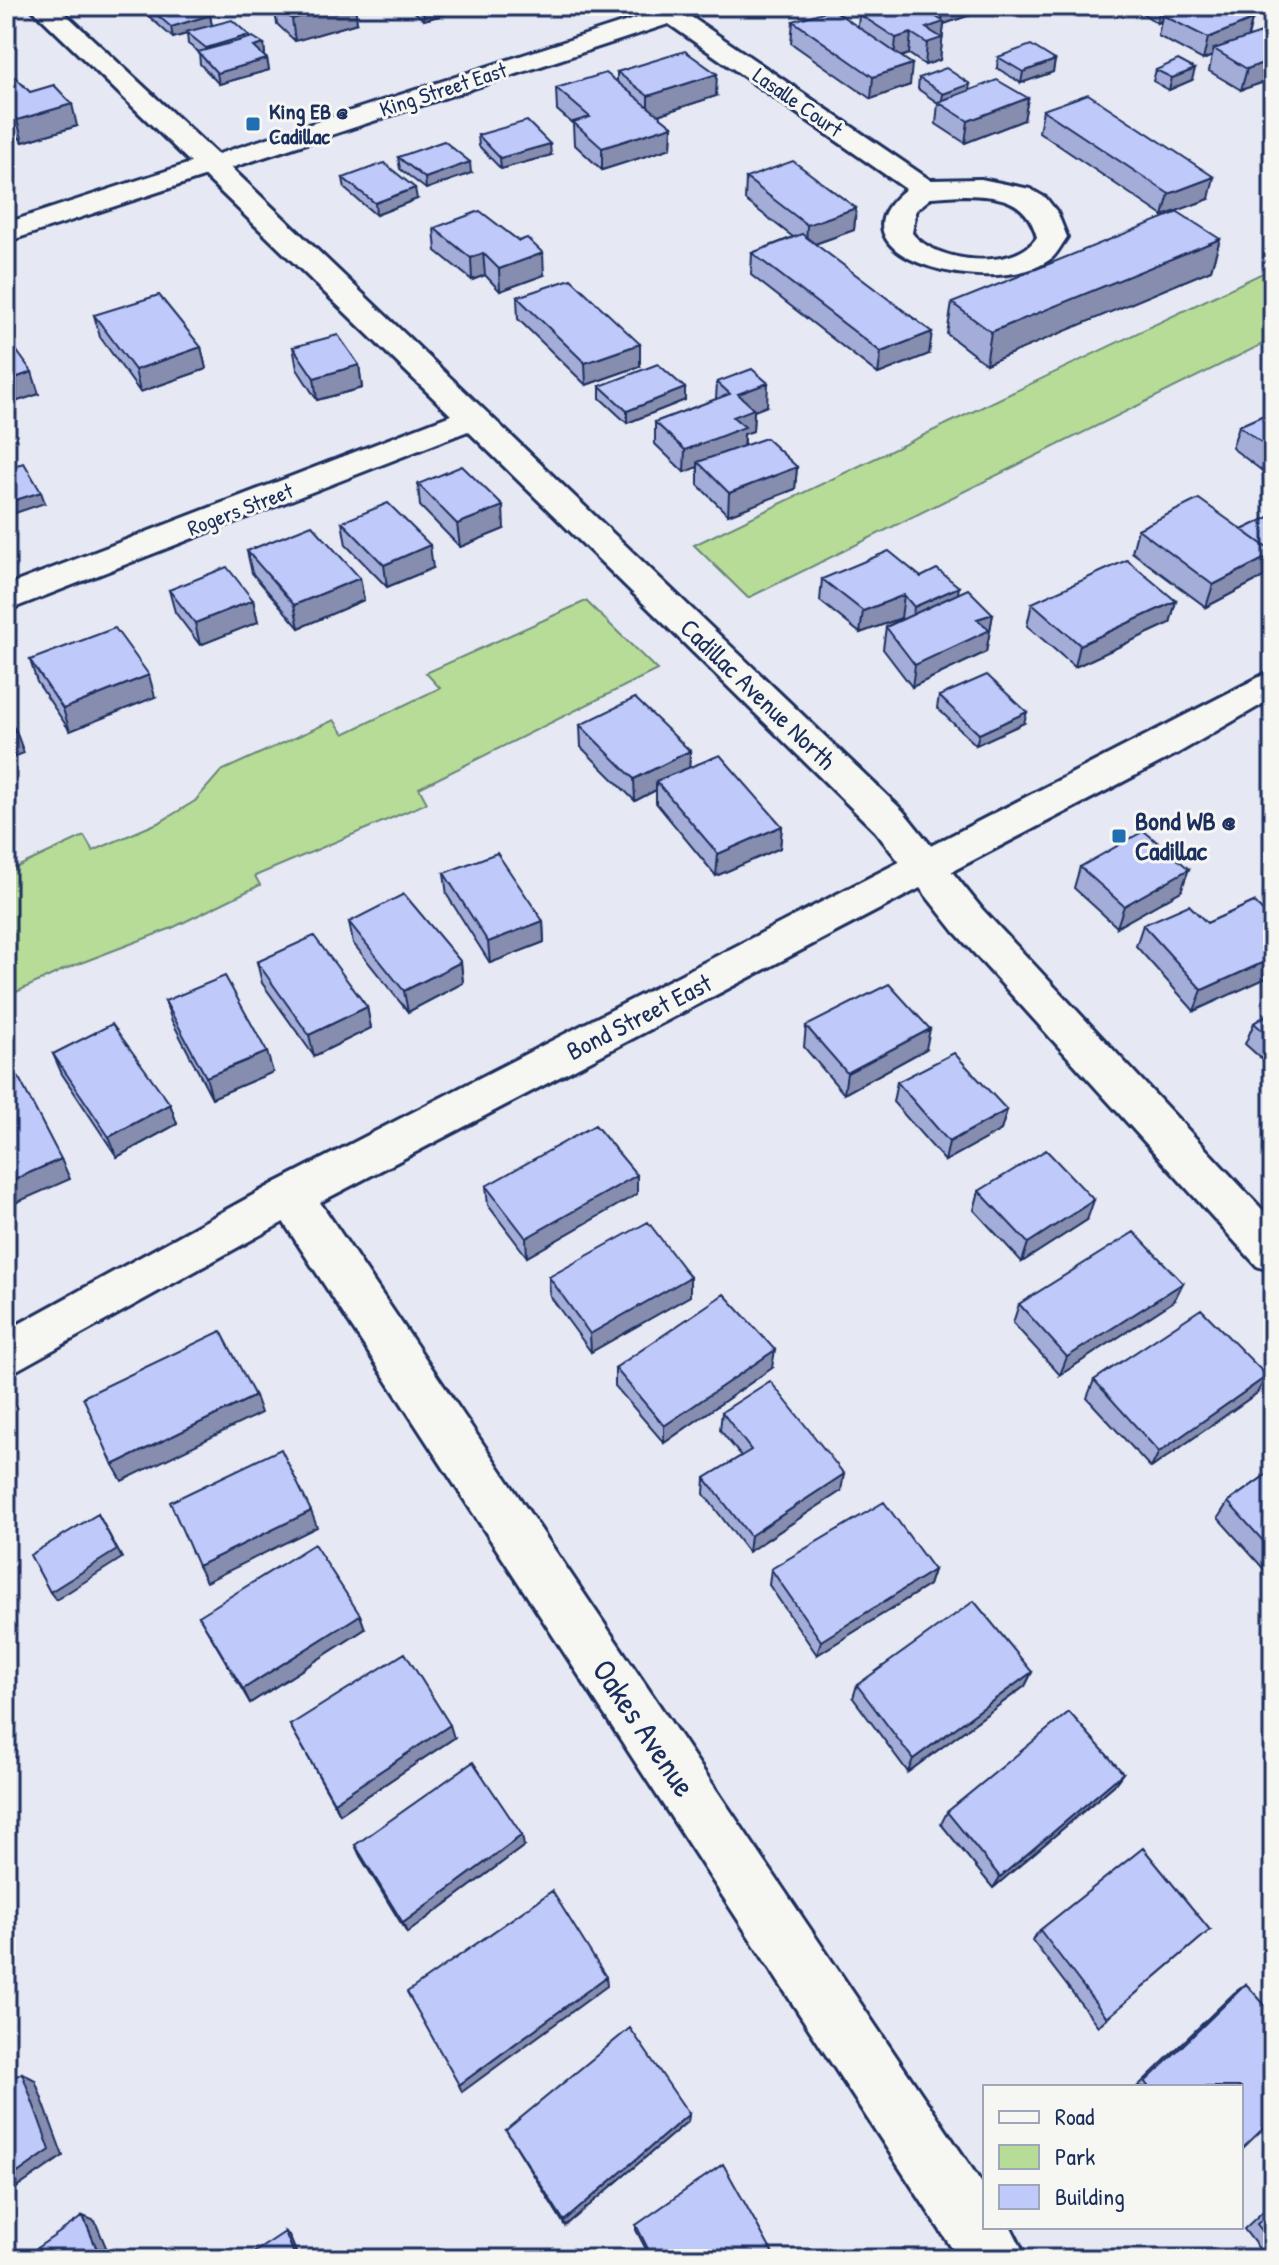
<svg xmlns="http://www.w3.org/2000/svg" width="1279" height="2265" viewBox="0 0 1279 2265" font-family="'Patrick Hand',sans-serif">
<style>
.green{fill:#b6dc97;stroke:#68867a;stroke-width:2}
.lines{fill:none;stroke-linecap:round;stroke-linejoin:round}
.minor-casing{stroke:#1b2f5e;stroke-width:6}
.primary-casing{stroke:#1b2f5e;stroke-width:6}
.minor{fill:#f6f6f2;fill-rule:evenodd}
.primary{fill:#f6f6f2;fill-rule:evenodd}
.wall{fill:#a4add7;stroke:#1b2f5e;stroke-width:2}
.shaded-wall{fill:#868daf;stroke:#1b2f5e;stroke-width:2}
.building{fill:#bfc9fa;stroke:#1b2f5e;stroke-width:2}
.poi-dot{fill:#1f6fb2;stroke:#f6f6f2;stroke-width:3}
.labels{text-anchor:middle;stroke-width:6;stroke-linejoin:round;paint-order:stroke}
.far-street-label{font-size:22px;fill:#1b2f5e;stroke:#f6f6f2}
.far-poi-label{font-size:22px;font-weight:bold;fill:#1b2f5e;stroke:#f6f6f2;text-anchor:start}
.street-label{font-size:26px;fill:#1b2f5e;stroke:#f6f6f2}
.poi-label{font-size:26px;font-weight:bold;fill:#1b2f5e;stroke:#f6f6f2;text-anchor:start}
.near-street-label{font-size:32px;fill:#1b2f5e;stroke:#f6f6f2}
</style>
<rect width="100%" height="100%" fill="#e6e8f4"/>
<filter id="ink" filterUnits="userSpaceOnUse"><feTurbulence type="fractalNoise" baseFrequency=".0125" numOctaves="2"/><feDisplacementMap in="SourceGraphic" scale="16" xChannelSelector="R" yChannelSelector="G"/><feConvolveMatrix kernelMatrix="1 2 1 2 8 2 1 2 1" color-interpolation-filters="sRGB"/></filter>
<g filter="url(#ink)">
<path class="green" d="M1273 268V339L748 598 694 545Z
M586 601 657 670 419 788 427 803 255 876 260 885 172 928 65 969 6 997V872L84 836 93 851 160 822 195 801 221 771 334 720 344 734 440 688 426 673Z"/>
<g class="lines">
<g class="minor-casing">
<path id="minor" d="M29 6H57L222 159 903 811 982 909 1273 1221V1272L1257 1266 954 931 875 831 468 431 6 611V586L451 415Z
M672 7 681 10 930 180 981 179 1030 189 1046 198 1057 212 1067 237C1062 244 1058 252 1053 257 1002 302 817 258 906 189L663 20 659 15ZM961 195C998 196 1026 197 1037 237 1015 272 935 263 912 233L916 210 932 197Z
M291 1177 307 1183 985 2188V2227H1011L1027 2259H959L275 1209 268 1196 275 1183Z"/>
</g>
<g class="primary-casing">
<path id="primary" d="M674 6H712L708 11 6 242V223Z
M1273 670V698L1180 752 307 1209 6 1376V1331L275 1183Z"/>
</g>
<use href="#minor" class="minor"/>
<use href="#primary" class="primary"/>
</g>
<path class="wall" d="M142 6H199L210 15 212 26 249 35V38L264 44 265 55 264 56 267 59 269 70 219 84 200 64 199 52 188 44 187 34 173 38 143 11Z
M274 6H355L357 23 295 41 277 24Z
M407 6H460L461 10 424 20Z
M882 6H971L970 15 944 24 940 60 925 65 909 54 902 57 910 85 871 99 791 43 793 21 858 27 859 14Z
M976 6H999L984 11Z
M1132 6H1224L1252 20 1248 37 1273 34V92L1267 89 1270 80 1241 90 1209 71 1212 56 1203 60 1158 36 1161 21 1157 23Z
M998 57 1055 60 1053 72 1021 83 997 68Z
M1156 70 1192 80 1169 90 1153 81Z
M617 72 716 96 658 115 672 126 671 148 602 170 574 144 573 124 557 110 556 88 617 82Z
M919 78 969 91 1028 98 1024 120 965 143 936 124 938 103 918 89Z
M6 81 30 92 77 126 23 142 6 123Z
M1043 110 1209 199 1163 216 1039 132Z
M478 135 551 155 501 169 479 146Z
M398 157 471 173 426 189 400 169Z
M343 178 417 199 376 215 345 189Z
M746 178 856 208 854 230 815 244 929 354 878 374 751 275 752 253 793 237 745 200Z
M434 228 544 275 500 291 485 275 472 280 436 251Z
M1220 239 1211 270 986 364 947 334 952 303Z
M517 297 640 366 586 385 518 319Z
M94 315 201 347 206 369 140 392 100 337Z
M293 347 359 365 362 388 317 400 297 369Z
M717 382 767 406 754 411 753 431 744 434V446L797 467 795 489 728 515 698 485V467L684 472 655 444V422L716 399Z
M600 386 685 388V400L627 423 600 398Z
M1273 411V479L1232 448 1239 426Z
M418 484 504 529 460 547 420 506Z
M1273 515V569L1270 567 1267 575 1206 607 1132 552 1138 529 1242 530Z
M342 522 433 568 387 587 346 545Z
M247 551 360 578 364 600 299 628 252 573Z
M921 577 958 594 993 614 986 652 912 687 883 649 886 627 902 619 901 618 860 633 820 601 822 579Z
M169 590 253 600 258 622 200 645 175 612Z
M1176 601 1170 623 1075 667 1027 626 1032 603Z
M30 660 155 697 70 731 37 682Z
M939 696 1024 723 976 745 937 708Z
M580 725 690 751 689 767 782 826 780 848 716 876 656 803V790L635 801 581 747Z
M1080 867 1181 891 1117 927 1074 888Z
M444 873 543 921 544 942 490 963 447 895Z
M1254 902 1194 1011 1136 946 1143 925 1207 923Z
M349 922 461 962 463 983 408 1012 353 943Z
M257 962 367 1007 371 1028 314 1056 262 983Z
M165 1001 273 1072 212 1098 172 1021Z
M1273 1011V1069L1245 1044 1254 1023Z
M806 1026 926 1049 844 1094 804 1047Z
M53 1054 170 1104 177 1124 117 1157 62 1074Z
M897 1082 1007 1110 1001 1130 945 1161 893 1102Z
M637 1175V1194L527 1257 488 1205 486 1186Z
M979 1191 1087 1220 1022 1262 974 1210Z
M549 1277H690V1296L591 1352 550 1296Z
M1174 1301 1060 1375 1013 1323 1019 1304Z
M615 1368H772L664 1443 615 1386Z
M1094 1380 1257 1393 1151 1468 1087 1398Z
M722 1412 841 1491 748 1552 704 1494 705 1478 741 1456 720 1430Z
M1273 1470V1574L1270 1576 1218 1518 1228 1502Z
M771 1569 934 1570 929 1585 817 1655 769 1585Z
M360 1615 365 1629 250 1703 199 1616Z
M1032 1672 1025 1686 908 1772 853 1698 857 1685Z
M290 1725 454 1738 340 1814Z
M1123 1773 1114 1785 993 1888 941 1824 947 1812Z
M355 1845 524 1846 407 1933 360 1856Z
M1040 1930H1210L1098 2026 1032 1940Z
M1246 1984 1241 2087H1137L1234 1993Z
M689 2114 688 2121 565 2226 506 2130Z
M1273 2202V2259H1267L1244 2229Z
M636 2225 776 2259H651L636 2230Z"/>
<path class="shaded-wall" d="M338 6H355L357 23 295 41 292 19Z
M433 6H460L461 10 424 20 423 9Z
M966 6H971L970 15 944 24 940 60 925 65 927 43 926 28 942 22 943 14Z
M984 6H999L984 11Z
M1176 6H1189L1162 15 1161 21 1157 23 1159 11Z
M210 15 212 26 173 38 171 27Z
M1252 20 1246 42 1214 49 1212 56 1203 60 1208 38Z
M911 33 909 54 894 59 896 38Z
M249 35 251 47 208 60 206 48Z
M264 44 265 55 256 58 254 47Z
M267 59 269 70 219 84 217 73Z
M1273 59V79L1270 77V80L1241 90 1247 69Z
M1055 60 1053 72 1021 83 1023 72Z
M912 64 910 85 871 99 873 77Z
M1195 69 1192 80 1169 90 1172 78Z
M717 74 716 96 648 118V96Z
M970 84 968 96 941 105 943 94Z
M1028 98 1024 120 965 143 968 121Z
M72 104 77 126 23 142 17 120Z
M672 126 671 148 602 170V148Z
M550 144 551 155 501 169 500 158Z
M470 162 471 173 426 189 425 178Z
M1214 177 1209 199 1163 216 1169 194Z
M415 188 417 199 376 215 375 203Z
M856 208 854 230 806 247 807 225Z
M1220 239 1211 270 986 364 991 332Z
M483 253 485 275 472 280 471 258Z
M543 253 544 275 500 291 499 269Z
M932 332 929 354 878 374 881 352Z
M640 344V366L586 385 585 363Z
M201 347 206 369 140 392 135 370Z
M359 365 362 388 317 400 314 378Z
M32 372 39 394 6 405V381Z
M768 383 767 406 754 411 753 431 744 434 743 450 698 462V467L684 472 685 450 733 417 738 394Z
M685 388V400L627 423V411Z
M797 467 795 489 728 515 729 493Z
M41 492 45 503 6 516V503Z
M503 506 504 529 460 547 457 524Z
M430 545 433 568 387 587 384 565Z
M1273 554V558L1267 575 1206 607 1213 585Z
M360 578 364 600 299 628 294 605Z
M959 587 955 610 911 630 914 607Z
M904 595 901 618 860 633 863 611Z
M253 600 258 622 200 645 195 623Z
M1176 601 1170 623 1075 667 1080 645Z
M993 614 986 652 912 687 915 665 977 619Z
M149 675 155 697 70 731 63 709Z
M1027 712 1024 723 976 745 979 734Z
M16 731 24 753 6 760V735Z
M690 751 689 773 656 781V790L635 801 634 779Z
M782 826 780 848 716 876 718 854Z
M1189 869 1181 891 1117 927 1124 906Z
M543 921 544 942 490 963 488 942Z
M1273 958V975L1194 1011 1202 990Z
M461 962 463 983 408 1012 404 991Z
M367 1007 371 1028 314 1056 309 1035Z
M930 1029 926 1049 844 1094 847 1073Z
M267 1052 273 1072 212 1098 206 1077Z
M170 1104 177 1124 117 1157 109 1137Z
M1007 1110 1001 1130 945 1161 949 1142Z
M61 1159 70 1179 6 1207V1183Z
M637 1175V1194L527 1257 526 1238Z
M1094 1200 1087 1220 1022 1262 1028 1243Z
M690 1277V1296L591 1352 590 1334Z
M1183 1283 1174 1301 1060 1375 1067 1357Z
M775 1350 772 1368 664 1443V1426Z
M1267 1376 1257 1393 1151 1468 1159 1452Z
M255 1396 261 1413 122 1481 113 1465Z
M844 1474 841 1491 748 1552 750 1536Z
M311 1511 317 1527 206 1582 198 1566Z
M98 1514 122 1558 56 1600 50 1592Z
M934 1570 929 1585 817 1655 821 1641Z
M360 1615 365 1629 250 1703 243 1689Z
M1032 1672 1025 1686 908 1772 913 1759Z
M450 1725 454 1738 340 1814 334 1802Z
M1123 1773 1114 1785 993 1888 1000 1877Z
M522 1835 524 1846 407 1933 403 1923Z
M606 1977 607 1986 462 2092 459 2085Z
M22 2073 35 2080 63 2156 6 2195V2181Z
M689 2114 688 2121 565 2226 564 2221Z
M83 2216 95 2221 111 2259H101Z
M285 2232 289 2235 299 2259H296Z"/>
<path class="building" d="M147 6H199L210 15 171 27Z
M277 6H338L292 19Z
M882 6H919L944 22 926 28 942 38 927 43 911 33 896 38 859 14Z
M930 6H966L943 14Z
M1151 6H1176L1159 11Z
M1183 6H1224L1252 20 1208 38 1162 15Z
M832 9 912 64 873 77 793 21Z
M232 20 249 35 206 48 186 32Z
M1267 31 1273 34V59L1247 69 1214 49Z
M253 37 264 44 254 47 267 59 217 73 198 52Z
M1031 45 1055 60 1023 72 998 57Z
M685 51 717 74 648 96 617 72Z
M1178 60 1195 69 1172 78 1156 70Z
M946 68 970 84 943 94 919 78Z
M606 73 672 126 602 148 573 122 590 117 556 88Z
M16 78 30 92 54 85 72 104 17 120 6 108V81Z
M997 80 1028 98 968 121 938 102Z
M1088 94 1214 177 1169 194 1043 110Z
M527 121 550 144 500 158 478 135Z
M444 141 470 162 425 178 398 157Z
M793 161 856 208 807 225 746 178Z
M384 163 415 188 375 203 343 178Z
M480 211 519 241 527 238 543 253 499 269 483 253 471 258 434 228Z
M1178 212 1220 239 991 332 952 303Z
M802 234 932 332 881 352 752 253Z
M571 279 640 344 585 363 517 297Z
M159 295 201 347 135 370 94 315Z
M338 335 359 365 314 378 293 347Z
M6 336 32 372 6 381Z
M658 364 685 388 627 411 600 386Z
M752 369 768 383 738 394 754 409 733 417 745 427 685 450 655 422 730 394 717 382Z
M1273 411V451L1239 426Z
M766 438 797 467 729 493 698 462Z
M24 463 41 492 6 503V468Z
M462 466 503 506 457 524 418 484Z
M1199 499 1273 552V554L1213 585 1138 529Z
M388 503 430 545 384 565 342 522Z
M1273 515V552L1242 530Z
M312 525 360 578 294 605 247 551Z
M889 551 921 577 937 569 959 587 914 607 904 595 863 611 822 579Z
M1127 560 1176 601 1080 645 1032 603Z
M227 567 253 600 195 623 169 590Z
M968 589 993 614 977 619 990 630 915 665 886 627Z
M115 628 149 675 63 709 30 660Z
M987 675 1027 712 979 734 939 696Z
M635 698 690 751 634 779 580 725Z
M6 716 16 731 6 735Z
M720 755 782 826 718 854 656 781Z
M1144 831 1189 869 1124 906 1080 867Z
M497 853 543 921 488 942 444 873Z
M404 894 461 962 404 991 349 922Z
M1254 902 1273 922V958L1202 990 1143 925 1189 905 1207 923Z
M314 936 367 1007 309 1035 257 962Z
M225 976 267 1052 206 1077 165 1001Z
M889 984 930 1029 847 1073 806 1026Z
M1273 1011V1040L1254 1023Z
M112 1024 170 1104 109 1137 53 1054Z
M954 1053 1007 1110 949 1142 897 1082Z
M19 1078 61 1159 6 1183V1084Z
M595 1125 637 1175 526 1238 486 1186Z
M1046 1150 1094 1200 1028 1243 979 1191Z
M648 1222 690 1277 590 1334 549 1277Z
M1134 1232 1183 1283 1067 1357 1019 1304Z
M724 1294 775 1350 664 1426 615 1368Z
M1201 1309 1267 1376 1159 1452 1094 1380Z
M221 1331 255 1396 113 1465 83 1397Z
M770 1381 844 1474 750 1536 705 1478 751 1450 722 1412Z
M281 1449 311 1511 198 1566 170 1502Z
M1273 1470V1552L1228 1502Z
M884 1502 934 1570 821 1641 771 1569Z
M98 1514 117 1550 50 1592 30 1555Z
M314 1544 360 1615 243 1689 199 1616Z
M974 1601 1032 1672 913 1759 857 1685Z
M405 1653 450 1725 334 1802 290 1725Z
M1069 1712 1123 1773 1000 1877 947 1812Z
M473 1762 522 1835 403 1923 355 1845Z
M1143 1848 1210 1930 1107 2018 1040 1930Z
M552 1891 606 1977 459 2085 407 1992Z
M1246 1984 1273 2014V2119L1241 2150V2087H1149L1145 2082Z
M630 2028 689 2114 564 2221 506 2130Z
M22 2073 50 2150 6 2181V2082Z
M723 2164 776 2259H653L636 2225Z
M1273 2210V2244L1257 2224Z
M83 2216 101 2259H21Z
M285 2232 296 2259H244Z"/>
</g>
<g class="poi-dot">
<rect x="245" y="116" width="16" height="16" rx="4"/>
<rect x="1111" y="828" width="16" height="16" rx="4"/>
</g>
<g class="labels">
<g class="far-street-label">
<text transform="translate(443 89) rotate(-18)" y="8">King Street East</text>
<text transform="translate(798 102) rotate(35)" y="8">Lasalle Court</text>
<text transform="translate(240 509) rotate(-21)" y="8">Rogers Street</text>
</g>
<g class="far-poi-label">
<text x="269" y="119">King EB @<tspan x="269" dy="25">Cadillac</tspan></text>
</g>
<g class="street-label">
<text transform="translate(758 694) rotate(44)" y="9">Cadillac Avenue North</text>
<text transform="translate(639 1017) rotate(-27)" y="9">Bond Street East</text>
</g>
<g class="poi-label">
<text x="1135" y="830">Bond WB @<tspan x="1135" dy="30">Cadillac</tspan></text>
</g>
<g class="near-street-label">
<text transform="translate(644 1728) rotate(56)" y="11">Oakes Avenue</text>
</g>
</g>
<rect width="1279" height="2265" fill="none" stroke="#f6f6f2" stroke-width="32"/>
<rect x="16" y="16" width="1247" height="2233" fill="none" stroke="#1b2f5e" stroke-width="3" filter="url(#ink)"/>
<rect x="983" y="2085" width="260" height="144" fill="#f6f6f2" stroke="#9ea6b7" stroke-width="2"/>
<rect x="999" y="2111" width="40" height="12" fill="#f6f6f2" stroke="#9ea6b7" stroke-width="2"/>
<text x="1055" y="2125" font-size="24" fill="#1b2f5e">Road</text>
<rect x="999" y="2145" width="40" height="24" fill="#b6dc97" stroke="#9ea6b7" stroke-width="2"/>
<text x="1055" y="2165" font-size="24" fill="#1b2f5e">Park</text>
<rect x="999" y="2185" width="40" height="24" fill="#bfc9fa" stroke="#9ea6b7" stroke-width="2"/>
<text x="1055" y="2205" font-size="24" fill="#1b2f5e">Building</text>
</svg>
